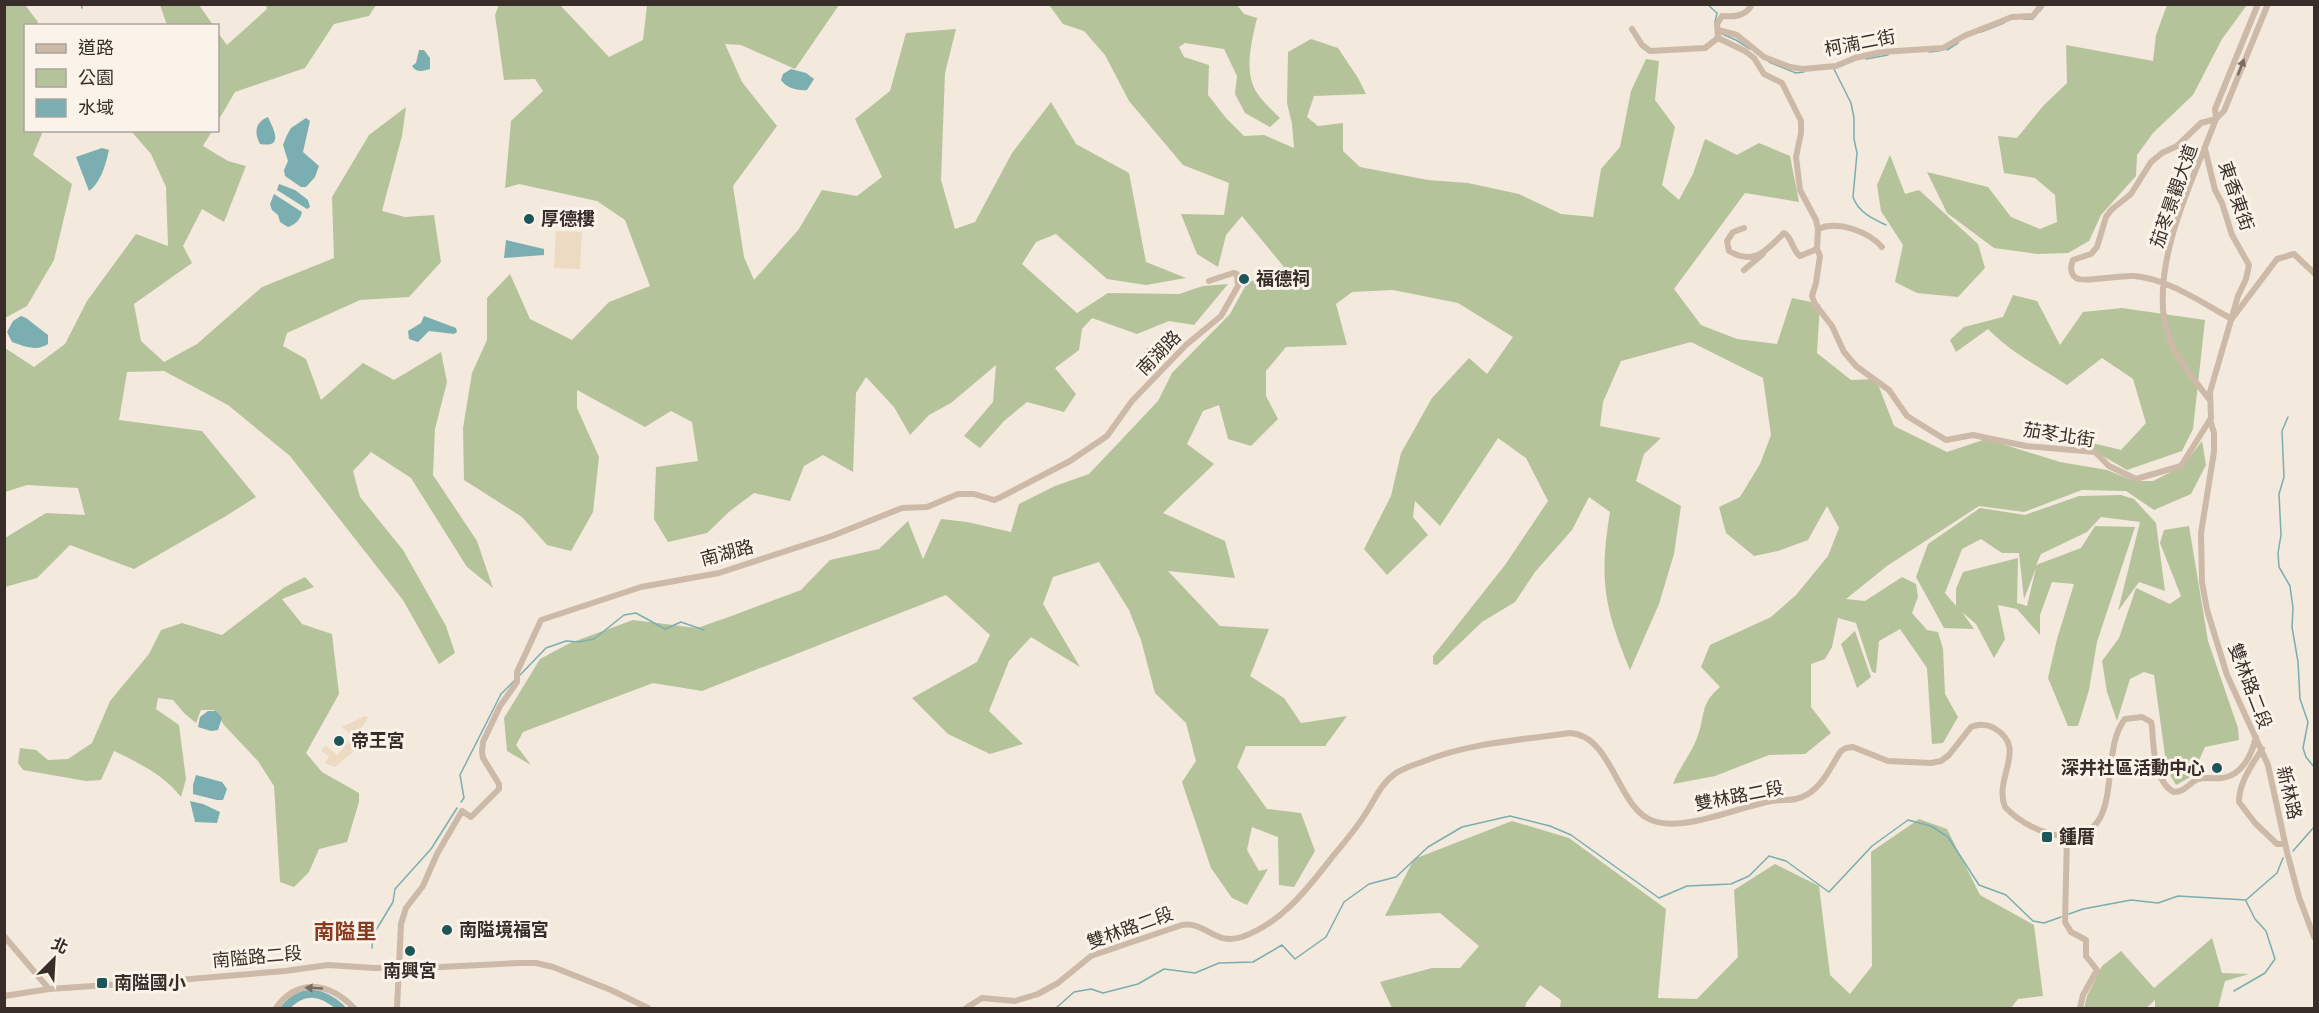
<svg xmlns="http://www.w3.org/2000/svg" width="2319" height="1013" viewBox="0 0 2319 1013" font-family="Jost,'Noto Sans TC',sans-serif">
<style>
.green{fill:#b5c39b;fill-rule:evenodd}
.plaza{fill:#ecdac3}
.water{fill:#7aaeb1}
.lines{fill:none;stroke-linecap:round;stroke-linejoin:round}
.stream{stroke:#7aaeb1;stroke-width:1.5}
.river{stroke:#7aaeb1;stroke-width:8}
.minor{stroke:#ccb9a7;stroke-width:6}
.oneway{fill:#7b6c61}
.poi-dot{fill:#1c565b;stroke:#faf3e9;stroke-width:2}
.labels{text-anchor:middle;stroke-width:6;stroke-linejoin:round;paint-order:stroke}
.street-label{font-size:18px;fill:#382d28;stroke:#faf3e9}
.poi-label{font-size:18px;font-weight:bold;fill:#382d28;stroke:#faf3e9;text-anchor:start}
.quarter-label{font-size:21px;font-weight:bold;fill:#8a3a1e;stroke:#faf3e9}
</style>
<rect width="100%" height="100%" fill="#f3e9dc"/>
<path class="green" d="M5 4 25 5 38 22 37 25 26 26V130L43 131 33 155 72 184 54 260 27 306 5 318Z
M160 5H199L213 25H167Z
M266 5H376L369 16 334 24 305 68 235 92 218 121V33L227 45 267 9Z
M499 5H560L609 57 643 40 647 5H839L795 69 741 45 725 44 742 82 777 126 733 186 744 257 754 280 799 229 822 190 857 196 882 177 855 119 890 91 906 33 956 29 945 73 941 180 955 229 975 222 1012 153 1051 102 1076 144 1129 173 1146 262 1186 278 1146 285 1107 279 1056 234 1036 242 1022 264 1077 313 1108 293 1179 294 1203 286 1228 284 1194 325 1169 321 1137 334 1092 318 1082 329 1079 350 1055 368 1076 394 1064 412 1027 402 1004 421 980 448 964 436 993 402 996 365 951 403 929 415 910 435 894 407 866 377 856 393 853 472 823 455 804 466 790 501 754 493 730 511 707 533 668 542 654 519 656 467 698 461 692 422 671 411 645 427 577 390V408L599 457 593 512 571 551 547 545 522 517 464 480 463 428 472 373 487 340V298L510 274 530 319 572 340 609 302 650 286 625 220 597 201 519 184 505 188 511 121 543 91 535 79 504 80 495 15Z
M1049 5H1237L1244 14 1257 18C1252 41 1243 71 1257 93 1263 102 1272 110 1280 118L1270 127 1245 113 1235 94 1237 76 1224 49 1185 43 1179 47 1184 57 1209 65 1208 95 1226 118 1244 136 1264 135 1294 148 1292 124 1287 103 1288 52 1311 39 1338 48 1358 78 1366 94 1314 96 1307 117 1318 126 1343 123V151L1360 167 1428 180 1468 183 1519 194 1561 214 1593 217 1601 169 1620 147 1631 91 1646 59 1659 61 1655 100 1675 127 1662 185 1679 200 1693 174 1705 139 1737 155 1759 143 1790 156 1799 202 1745 193 1674 289 1701 325 1737 339 1777 344 1792 298 1820 304 1817 353 1851 380 1876 379 1894 426 1947 452 1986 439 2060 462 2107 470 2134 481H2153L2183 466 2202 441 2206 465 2191 494 2154 510 2126 491 2082 490 2024 512 1979 506 1887 566 1846 599 1865 601 1902 577 1916 584 1918 597 1912 613 1927 630 1938 632 1943 649 1945 694 1958 717 1943 743 1932 744 1927 668 1900 629 1879 641 1876 673 1872 672 1856 623 1838 618 1832 647 1825 659 1811 664V707L1831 733 1805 754 1769 755 1715 776 1673 784C1679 768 1691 754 1697 738 1706 715 1699 705 1720 687L1701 667 1710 645 1771 617 1796 595 1828 556 1839 528 1827 506 1808 540 1778 551 1754 556 1726 533 1719 507 1740 497 1760 464 1771 435 1763 378 1691 342 1621 361 1603 402 1600 426 1661 438 1644 454 1636 481 1681 506 1674 554 1659 604 1630 670C1604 607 1599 580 1610 512L1589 497 1572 530 1535 572 1515 602 1482 622 1437 665 1433 664V656L1505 565 1548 501 1526 458 1498 438 1440 526 1415 501 1413 517 1428 535 1387 575 1364 549 1391 496 1401 453 1432 398 1469 358 1487 374 1513 337 1458 303 1393 290 1352 292 1336 304 1347 345 1286 347 1266 371V396L1278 419 1251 446 1228 439 1219 405 1203 411 1187 444 1214 464 1163 513 1225 541 1235 578 1168 571 1220 626 1269 629 1250 676 1284 698 1301 723 1347 716 1325 746H1246L1237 767 1267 809 1301 813 1315 851 1294 887 1279 885 1278 837 1252 827 1247 850 1259 871 1268 869 1247 905 1232 898 1211 868 1182 782 1196 761 1186 723 1155 693 1141 640 1129 610 1099 562 1053 577 1043 604 1080 667 1031 637 1009 661 989 711 1023 744 990 754 948 734 912 698 977 662 990 635 946 595 702 691 653 683 523 732 516 745 531 765 507 751 504 718 540 659 570 643 633 620 697 628 726 618 801 590 830 560 879 549 908 521 923 559 941 519 967 522 1011 532 1019 504 1055 486 1089 474 1158 401 1172 373 1230 314 1247 283 1284 267 1242 216 1226 235 1218 267 1197 254 1181 214 1224 215 1229 183 1183 165 1129 101 1105 55 1084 31 1063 24Z
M2167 5H2247L2222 39 2193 95 2153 133 2137 155 2136 176 2101 215 2089 241 2068 253 2038 254 1994 248 1947 213 1927 172 1988 187 2011 217 2040 229 2057 222 2055 195 2035 178 2004 173 1998 136 2017 138 2043 106 2067 83 2066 45 2153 61 2156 35Z
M406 107 402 136 382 211 405 217 434 215 441 262 409 297 360 300 287 333 283 346 306 359 321 400 363 363 394 380 441 352 447 382 435 429 433 475 477 541 493 588 467 567 411 478 371 452 353 471 360 497 403 550 446 626 455 653 439 664 403 600 290 456 228 405 164 371 127 372 119 420 202 431 256 497 226 516 134 569 70 545 37 578 5 587V538L46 513 85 515 78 488 27 485 5 492V348L34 367 65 344 87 301 136 234 168 246 166 187 151 154 131 131H212L203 146 228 161 246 166 224 222 202 209 183 246 192 263 134 304 141 341 164 362 197 344 262 287 334 258 332 197 369 135Z
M1890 155 1905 194 1919 190 1978 244 1985 268 1958 297 1917 293 1895 282 1903 245 1881 211 1877 185Z
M2013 295 2037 301 2060 345 2083 312 2122 308 2205 320 2193 429 2182 451 2127 470 2089 448 2058 443 2060 439H2076L2121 450 2146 423 2133 379 2102 358 2067 385C2040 367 2010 352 1988 329L1956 352 1950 340 1964 327 2003 317Z
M2121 495 2134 499 2156 523 2165 591 2139 582 2118 611 2140 522 2101 517 2087 532 2041 554 2036 565 2081 548 2095 526 2135 527 2097 642 2089 690 2078 726H2068L2048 678 2057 639 2074 584 2052 582 2040 615V635L2017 609 1998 605 2005 639 1994 658 1976 624 1962 612 1974 629 1944 628 1916 577 1928 544 1980 508 2025 515 2079 496ZM1981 539 2002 553H2019L2024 599 2036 568 2027 606 2017 603 2018 558 1963 572 1956 589V606L1945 593 1962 549Z
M2189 526 2208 641 2238 728 2239 740 2205 747 2192 776 2176 785 2167 770 2154 675 2144 672 2130 679 2117 721 2107 692 2102 661 2119 638 2136 588 2170 604 2181 596 2160 543 2164 530Z
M305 577 314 587 282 599 302 624 332 634 339 694 306 753 322 772 359 793V802L347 842 319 849 309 872 294 887 280 882 274 786 258 761 224 725 214 710H201L196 723 184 713 173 700 158 698 156 709 179 725 186 779 181 797C164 775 139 763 114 751L101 780 86 781 23 770 18 763 20 748 36 750 48 760 68 759 92 743 110 701 149 654 161 630 182 623 222 635 285 587Z
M1855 631 1871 677 1857 688 1841 644Z
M1919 819 1947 829 1980 895 2034 925 2043 996 2018 999 2011 1008H1560L1561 1000 1540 985 1526 1003 1525 1008H1392L1380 982 1432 968H1460L1479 946 1440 913 1385 916 1414 859 1512 821 1569 838 1666 909 1658 998 1697 999 1738 957 1734 890 1775 864 1819 886 1830 975 1850 994 1872 966 1871 852Z
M2212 938 2222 973 2249 974 2225 981 2218 1008H2155V1000L2146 1008H2084L2087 996 2102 966 2121 951 2154 988Z"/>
<path class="plaza" d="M556 231 582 232 580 269 554 268Z
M365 716 368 718 357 735 353 752 335 767 325 763 329 756 321 751 325 745 337 755 353 737 342 727Z"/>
<path class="water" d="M419 50H424L430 58V69C423 71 416 73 412 66L416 63Z
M791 69 806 73 814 79 807 90C798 91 786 88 781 80L783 74Z
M268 117C274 130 284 148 260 144 254 133 255 122 268 117Z
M306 118 310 121 303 152 319 166 315 177 306 187H301L285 176 284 170 288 161 283 145 287 135 291 128Z
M102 148 109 150C106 163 101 183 89 191L76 157Z
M279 184 295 190 308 200 310 207 307 209 277 190Z
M274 194 302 212C301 219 295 225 288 227L280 222 278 215 272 210 270 204Z
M506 240 544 249V255L504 258Z
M21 316 26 318 48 335V344C36 352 24 346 12 342L7 332 13 321Z
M424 316 456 328 457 332 454 334 429 331 418 342 409 339 408 331 421 323Z
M1147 348H1155L1163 361 1158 366 1148 364 1144 353Z
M208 711H216L222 718 218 730 211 731 198 727 200 717Z
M196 775 222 782 227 789 223 800H217L193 794V785Z
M190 801 203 804 220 812 217 823 195 822Z"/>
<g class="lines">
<path class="stream" d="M81 4 82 8
M1707 4 1717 13 1715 22
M2040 11 2045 4
M2023 19H2033
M1981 32 2004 23
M1720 33 1736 40 1750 49
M1947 50 1958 43
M1929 52 1939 51
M1866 59 1888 55
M1769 62 1796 73 1804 72
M1834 69 1851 103 1854 118V139L1857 153 1853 197C1858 212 1873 219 1886 225
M2288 417 2282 431 2284 477 2279 494 2281 535 2278 553 2279 567 2290 586 2293 608 2292 627 2298 662 2300 699 2308 722 2303 748 2306 757 2314 767
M520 675 546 648 566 641 579 642 594 639 624 615 636 613 665 629 681 622 704 630
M461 802 464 798 460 775 501 694 514 681
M2293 851 2314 827
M2069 914 2083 909 2131 900 2158 903 2178 896 2246 900 2277 873 2283 858
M372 948 373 935 393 902 395 889 431 849 457 808
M2234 991 2265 973 2275 959 2266 931 2255 919 2246 901
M1056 1008 1074 992 1091 989 1103 993 1138 984 1164 969 1195 973 1219 963 1253 962 1282 945 1295 959 1326 937 1344 902 1369 884 1396 877 1428 847 1462 827 1510 816 1550 826 1571 835 1659 898 1687 886 1731 884 1749 876 1769 856 1786 861 1829 892 1872 846 1908 820 1931 826 1948 837 1979 885 2006 895 2033 921 2044 923 2061 917"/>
<path class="river" d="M285 1008C303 987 322 991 341 1008"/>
<path class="minor" d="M1632 29 1642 45 1650 51 1705 48 1718 38 1717 24 1722 16C1733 17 1746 17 1752 4
M1718 30 1737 35 1764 57 1790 67 1803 69 1836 66 1855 58 1882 52 1943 48 1964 36 2012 17 2033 16 2042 4
M1718 38 1745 51 1754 58 1764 74 1782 83 1801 121V133L1796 157 1800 190 1816 220 1818 229 1817 249 1820 256 1816 283 1812 296 1815 304 1832 326 1844 352 1856 366 1889 390 1907 416 1946 440 1973 435 2026 446 2095 452 2109 466 2136 479 2181 466 2211 418 2210 392 2238 296 2246 279 2249 265 2232 235 2222 203 2215 190 2205 149
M2216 119 2201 123 2177 146 2162 153 2151 162 2131 194 2111 210 2106 217 2097 247 2091 254 2073 260C2070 266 2070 277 2079 279 2089 282 2120 275 2134 276 2169 279 2202 303 2232 319
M2216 119 2215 109 2258 4
M1744 228 1733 232 1727 241 1729 251C1756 266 1766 250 1784 233 1792 237 1792 250 1800 256L1817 249
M1818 229C1838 220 1869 232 1882 247
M1744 270 1763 254
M2234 316 2277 259 2294 254 2314 273
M2209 399C2191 376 2168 349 2164 319 2155 253 2193 180 2216 119L2224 111 2268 4
M2210 420 2214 433V452L2201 533 2202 582 2207 610 2227 675 2268 765 2287 852 2299 897 2314 937
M2262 749C2252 765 2239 782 2239 802L2255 823 2277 844H2285
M2067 836 2065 922 2071 932 2086 940V956L2097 970 2083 995 2080 1008
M4 936 49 989
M4 996 49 989 166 981 285 971 328 965 374 968 441 967 520 963H536L553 967 611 990 648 1008
M276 1008C298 977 330 983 354 1008
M397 1008 401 924 406 908 423 886 437 854 462 811 471 817 499 789V784L483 758 482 752 483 742 500 706 517 682V672L541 620 641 587 719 573 832 536 902 508 927 507 958 494H974L994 500 999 498 1070 461 1107 436 1132 401 1186 345 1221 316 1238 286 1237 274 1233 273 1209 281
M966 1008 982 998 1015 1001 1038 994 1058 983 1091 956 1182 925C1206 921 1214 946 1242 937 1282 923 1308 888 1333 856 1344 843 1355 830 1364 816 1375 800 1380 784 1396 773 1404 768 1413 765 1422 762 1468 743 1520 740 1570 733 1610 735 1617 801 1647 818 1678 836 1740 806 1772 801 1786 799 1795 802 1808 794 1824 784 1831 766 1841 751L1846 748 1853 747 1888 761 1931 763 1941 761 1949 755 1971 727C1978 724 1987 724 1994 728 2029 748 1993 777 2005 807 2019 822 2042 834 2062 836 2128 840 2097 753 2125 719L2142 717 2151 722C2153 728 2152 734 2153 741 2154 756 2158 785 2174 792 2185 792 2189 783 2198 779 2206 777 2214 779 2222 778 2242 776 2252 754 2256 737"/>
</g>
<defs><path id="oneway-solid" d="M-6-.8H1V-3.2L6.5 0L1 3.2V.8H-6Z" transform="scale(1.5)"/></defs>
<g class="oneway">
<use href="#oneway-solid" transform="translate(2241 67) rotate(-69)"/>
<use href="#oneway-solid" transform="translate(314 988) rotate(-177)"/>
</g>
<g class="poi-dot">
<circle cx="529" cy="219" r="6"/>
<circle cx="1244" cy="279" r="6"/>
<circle cx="339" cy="741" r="6"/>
<circle cx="2217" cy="768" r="6"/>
<rect x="2041" y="831" width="12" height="12" rx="3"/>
<circle cx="447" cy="930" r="6"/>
<circle cx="410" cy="951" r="6"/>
<rect x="96" y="977" width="12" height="12" rx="3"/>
</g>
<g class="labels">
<g class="street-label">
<text transform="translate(1860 43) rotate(-11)" y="6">柯湳二街</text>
<text transform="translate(2174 196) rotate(-71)" y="6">茄苳景觀大道</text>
<text transform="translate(2236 196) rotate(71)" y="6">東香東街</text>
<text transform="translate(1159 353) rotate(-46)" y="6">南湖路</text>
<text transform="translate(2059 435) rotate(9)" y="6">茄苳北街</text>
<text transform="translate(727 553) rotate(-15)" y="6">南湖路</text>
<text transform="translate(2250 686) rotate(69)" y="6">雙林路二段</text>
<text transform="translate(2289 793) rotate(77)" y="6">新林路</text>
<text transform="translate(1739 796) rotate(-11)" y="6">雙林路二段</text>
<text transform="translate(1130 928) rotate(-20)" y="6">雙林路二段</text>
<text transform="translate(257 957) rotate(-5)" y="6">南隘路二段</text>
</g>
<g class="poi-label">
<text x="541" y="225">厚德樓</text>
<text x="1256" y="285">福德祠</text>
<text x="351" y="747">帝王宮</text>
<text x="2205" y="774" text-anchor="end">深井社區活動中心</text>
<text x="2059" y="843">鍾厝</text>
<text x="459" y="936">南隘境福宮</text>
<text x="410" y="977" text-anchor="middle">南興宮</text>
<text x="114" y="989">南隘國小</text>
</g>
<g class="quarter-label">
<text x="345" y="939">南隘里</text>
</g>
</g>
<rect width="2319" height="1013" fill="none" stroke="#382d28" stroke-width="12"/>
<rect x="24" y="24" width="195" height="108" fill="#faf3e9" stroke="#aca49c" stroke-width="1.5"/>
<rect x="36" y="44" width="30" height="9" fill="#ccb9a7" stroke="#aca49c" stroke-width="1.5"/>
<text x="78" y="54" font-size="18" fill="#382d28">道路</text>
<rect x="36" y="69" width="30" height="18" fill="#b5c39b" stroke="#aca49c" stroke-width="1.5"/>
<text x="78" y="84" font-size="18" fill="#382d28">公園</text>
<rect x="36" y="99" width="30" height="18" fill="#7aaeb1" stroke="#aca49c" stroke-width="1.5"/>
<text x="78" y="114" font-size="18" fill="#382d28">水域</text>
<g transform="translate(54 959) rotate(24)" stroke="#faf3e9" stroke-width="4.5" paint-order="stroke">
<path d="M0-4.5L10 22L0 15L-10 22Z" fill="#382d28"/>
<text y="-9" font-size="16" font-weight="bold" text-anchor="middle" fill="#382d28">北</text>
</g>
</svg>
